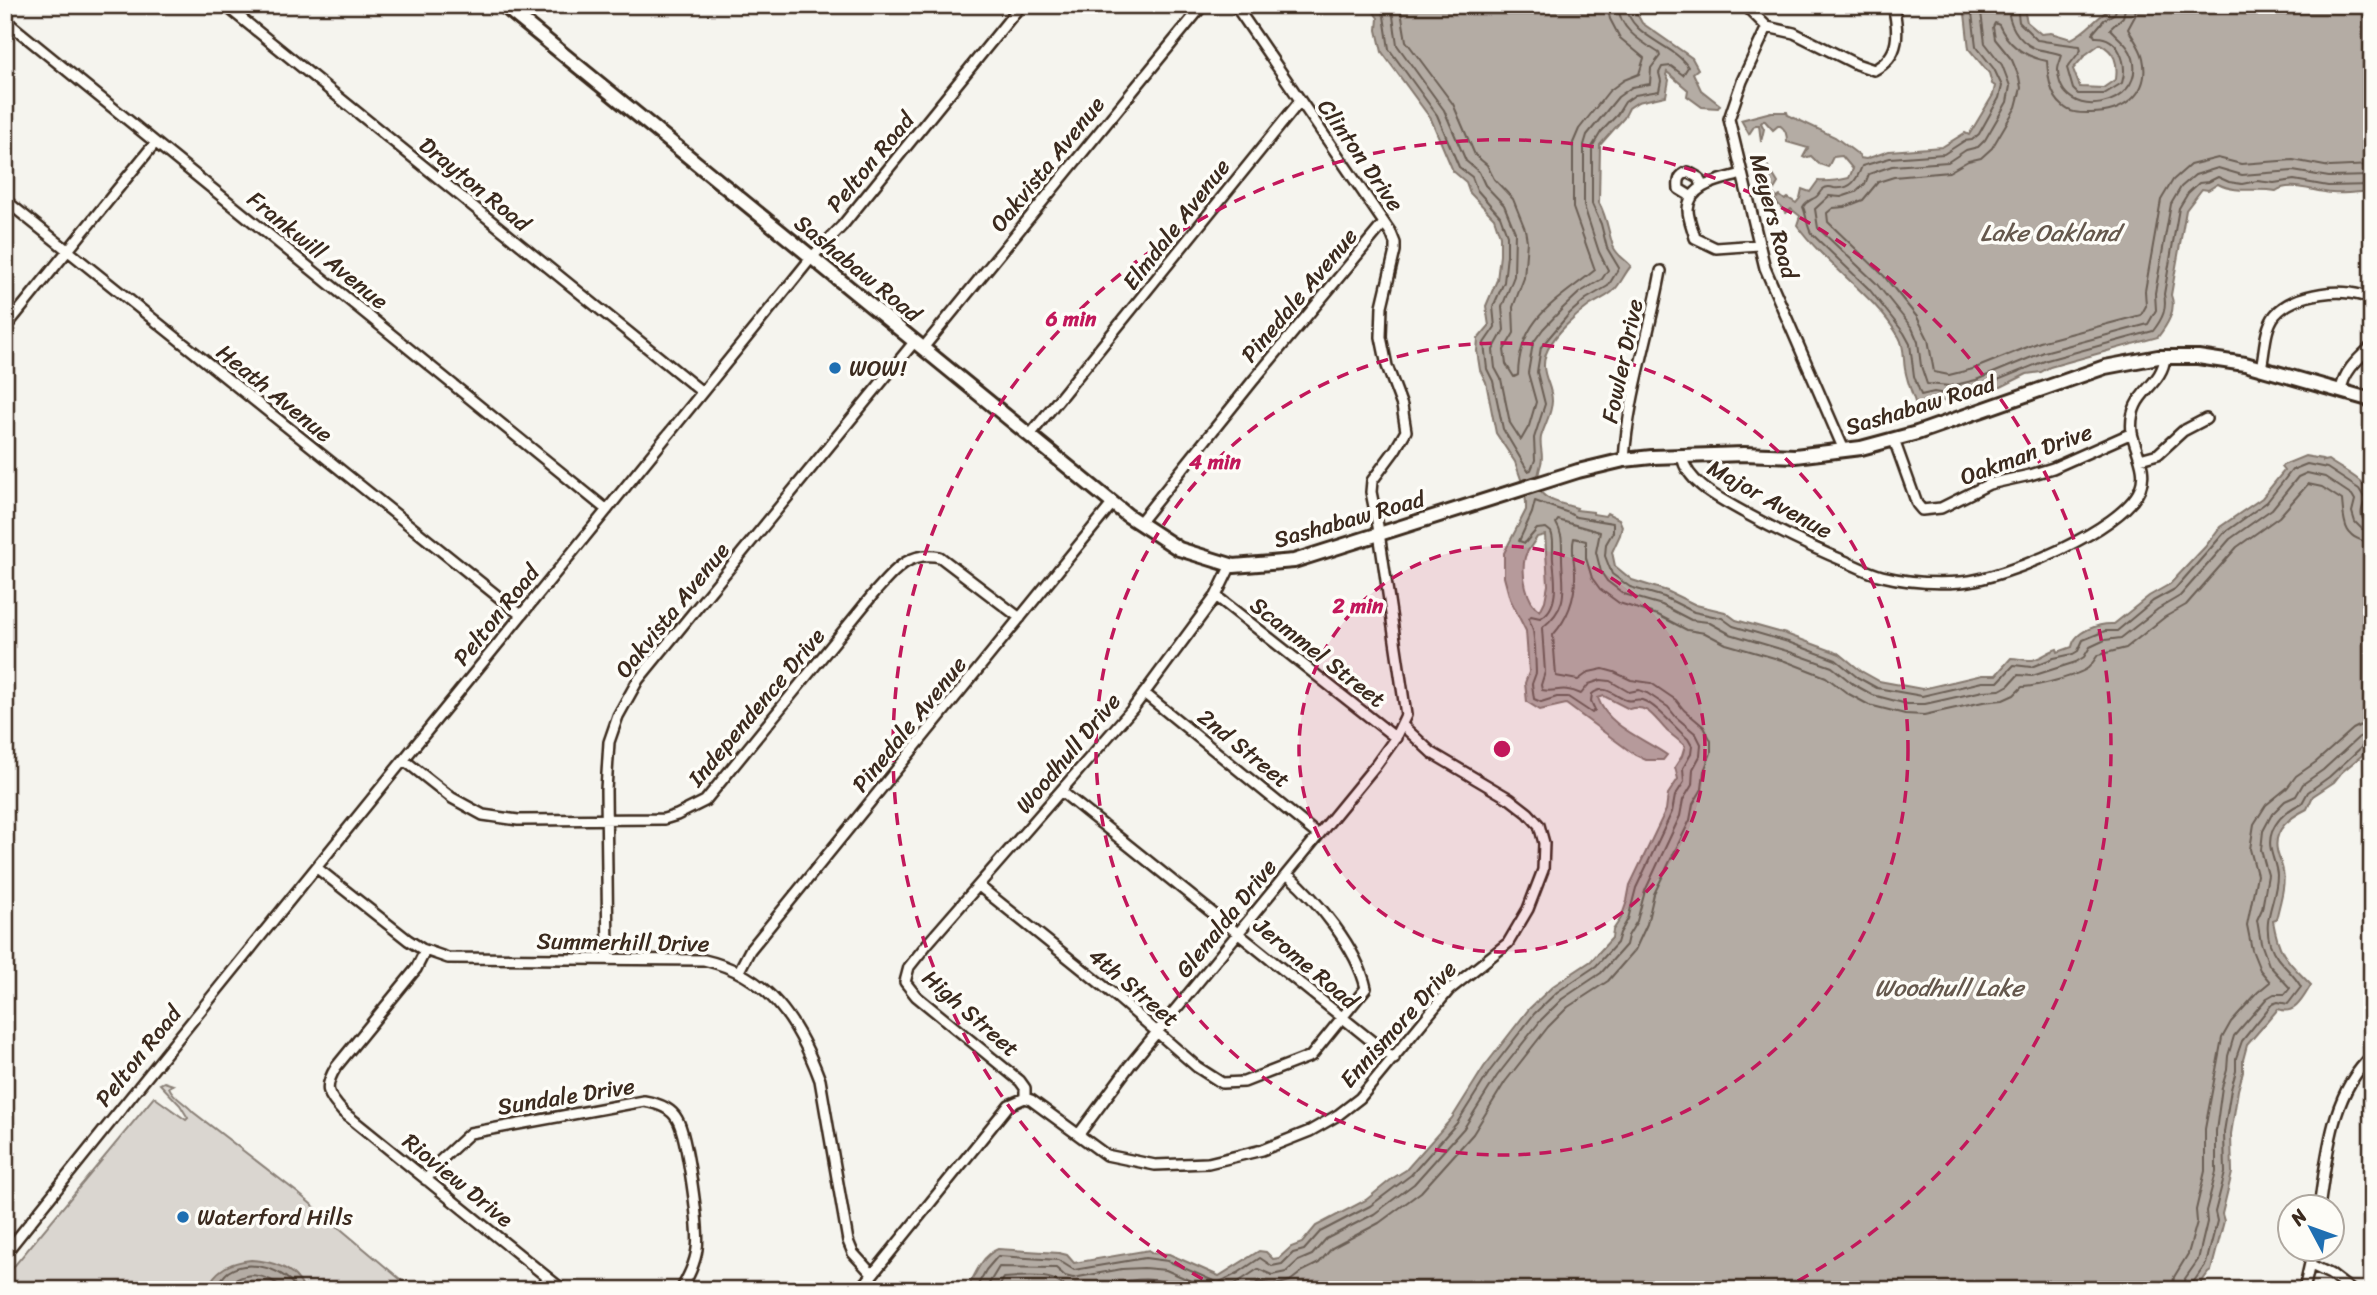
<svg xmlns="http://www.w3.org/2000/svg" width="2377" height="1295" viewBox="0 0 2377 1295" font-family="Sriracha,sans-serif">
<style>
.green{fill:#dad6d0;stroke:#8a8077;stroke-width:2}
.water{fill:#b4aca4;stroke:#84786e;stroke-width:2;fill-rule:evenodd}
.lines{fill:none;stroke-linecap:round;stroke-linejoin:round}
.shore{stroke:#6b5e54;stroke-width:2}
.street-casing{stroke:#3b2a1e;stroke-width:14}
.secondary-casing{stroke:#3b2a1e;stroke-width:18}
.street{stroke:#fdfcf7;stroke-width:9}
.secondary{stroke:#fdfcf7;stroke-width:12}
.ring{fill:none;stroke:#c2185b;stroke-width:3.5;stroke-dasharray:12 9}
.poi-dot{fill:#1f6fb2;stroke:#fdfcf7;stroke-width:2.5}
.labels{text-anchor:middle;stroke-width:7;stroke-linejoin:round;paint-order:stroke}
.street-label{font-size:23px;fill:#3b2a1e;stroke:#fdfcf7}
.poi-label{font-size:23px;fill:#3b2a1e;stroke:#fdfcf7;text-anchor:start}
.water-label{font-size:24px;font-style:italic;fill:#65584d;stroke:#fdfcf7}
.centre{fill:#c2185b;stroke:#fdfcf7;stroke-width:3.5}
.ring-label{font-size:21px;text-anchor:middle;font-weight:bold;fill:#c2185b;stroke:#fdfcf7;stroke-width:7;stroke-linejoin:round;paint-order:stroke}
</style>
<rect width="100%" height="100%" fill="#f5f4ee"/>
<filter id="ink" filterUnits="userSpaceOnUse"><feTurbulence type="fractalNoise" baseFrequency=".0143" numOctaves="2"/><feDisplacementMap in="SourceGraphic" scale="14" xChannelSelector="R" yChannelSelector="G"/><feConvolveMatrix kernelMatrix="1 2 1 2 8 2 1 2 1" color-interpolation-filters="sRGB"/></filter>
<g filter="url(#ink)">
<path class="green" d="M164 1082 173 1085 169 1087C173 1098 186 1103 193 1112L298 1193 413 1290H5V1277L154 1097 186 1120 188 1118 180 1105 160 1084Z"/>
<path class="water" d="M1369 5H1632L1642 23 1692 58 1698 69 1693 73 1701 90 1720 105 1718 108 1702 107 1687 96 1688 90 1667 72 1666 75 1669 80 1666 96 1638 102 1629 108 1624 118 1600 145 1599 203C1607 217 1608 231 1613 246 1617 256 1625 259 1631 266 1624 274 1620 286 1612 292 1605 298 1596 301 1589 306 1575 316 1556 333 1548 349 1537 372 1552 382 1552 401 1552 413 1544 426 1541 437 1539 446 1544 455 1541 464 1530 498 1549 500 1577 508L1576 510 1593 512V514L1605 516 1607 513 1619 519 1622 526 1620 535 1612 552 1615 566 1632 580 1667 591 1696 605 1725 612 1736 620 1786 634 1840 654 1861 671 1879 681 1922 689 1982 675H1996L2011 658C2018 658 2022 660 2029 660 2039 661 2048 651 2057 649L2058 652 2072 647C2074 631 2100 623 2114 624L2149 596 2170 584 2205 547 2220 527 2262 498 2284 471 2281 467 2283 465 2305 456 2322 459 2323 461 2328 460C2350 476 2375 480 2368 512L2372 518V747L2342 772 2334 782 2313 796 2307 809C2291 817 2273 829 2277 850 2278 857 2282 864 2283 871 2286 886 2279 905 2276 920L2273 921C2279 956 2287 960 2311 985 2303 998 2295 1016 2278 1009L2247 1045 2243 1060V1072L2238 1090 2231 1134 2232 1173 2222 1214 2224 1221 2211 1271 2208 1273 2196 1290H967C974 1276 982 1255 998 1249L1059 1253 1067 1255 1074 1263 1149 1250 1151 1253 1169 1254 1219 1276 1259 1251 1266 1252 1273 1259 1279 1258 1291 1247 1302 1243 1316 1226 1366 1200 1393 1178 1406 1170 1452 1118 1484 1067 1529 1009 1553 986 1591 961 1612 938 1613 930 1621 918 1627 901 1630 885 1666 810 1668 794 1678 779 1675 767 1682 756 1685 746C1680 741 1673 736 1667 731 1655 719 1648 703 1629 709L1604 696 1598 698C1608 727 1643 738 1667 755L1663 760H1646L1635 755 1566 704 1540 710 1527 702 1525 683 1529 672 1526 631 1510 599 1504 577V553L1526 510V502L1524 488 1515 462 1496 433 1486 382 1480 370 1477 351 1478 339 1489 326 1486 306 1497 280 1500 255V236L1494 218 1470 193 1466 182 1453 171 1431 119 1382 52 1377 30 1378 18ZM1545 535 1548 585 1545 601 1540 611C1526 602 1521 573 1525 557 1527 550 1534 543 1537 537Z
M1964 5H2023L2027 22 2041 34 2051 33 2071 39C2089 31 2099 13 2117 5H2372V191C2358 192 2345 194 2332 193 2314 192 2290 181 2276 191 2256 187 2237 194 2218 184L2208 190 2202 189 2186 210 2171 295C2177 310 2167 325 2158 337L2050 367 2041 372 2027 374 2001 387 1953 403 1934 399 1916 405C1912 393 1907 381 1905 369 1903 358 1905 347 1899 337 1873 293 1826 266 1797 225L1800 216 1791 209 1786 213C1774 198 1757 186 1763 164L1767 165 1778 183 1772 193 1777 198 1780 196 1785 200 1788 198 1796 203 1800 198 1802 189 1810 192 1818 181C1827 182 1840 180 1849 178L1853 169 1842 156 1833 157 1828 167 1819 164 1811 156 1805 158 1803 157 1808 148 1787 142C1787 135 1786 129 1779 125L1773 130 1764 120 1761 123 1764 129 1761 142 1759 125H1755L1749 134 1741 120 1771 112H1787L1788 115 1835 137 1859 155 1860 158 1866 159 1889 151 1942 147 1965 133 1969 135 1993 95 1995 86 1992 84 1989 73 1969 49ZM2100 44C2115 52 2118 62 2116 79L2103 88 2080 87 2073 69 2085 55Z
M251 1260C272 1261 296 1268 304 1290H207C214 1269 231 1262 251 1260Z"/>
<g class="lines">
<path class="shore" d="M1378 5 1384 16 1389 49 1437 115 1459 167 1472 177 1477 190 1500 216 1507 235V255L1504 282 1493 307 1495 327 1484 343 1487 369 1493 381 1503 429 1528 471 1531 470 1535 460 1534 438 1545 404 1537 372 1541 347 1569 314 1586 299 1608 286 1619 268 1607 248 1601 224 1592 204V147L1601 132 1617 115 1625 102 1635 95 1659 91 1661 81 1659 73 1662 67 1671 66 1683 75 1688 67C1673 43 1630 38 1626 5
M1388 5 1393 16 1397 45 1444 110 1466 161 1479 172 1485 185 1504 205 1515 232 1514 276 1502 307 1504 330 1493 350 1495 368 1501 379 1510 423 1521 440 1529 426 1536 402 1528 373 1533 343 1543 329 1563 308 1579 293 1602 279 1608 270 1599 252 1584 206V145L1587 135 1618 97 1632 87 1650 84 1651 68 1660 56 1659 53C1640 41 1619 29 1618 5
M1400 5 1406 41 1453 104 1475 155 1487 165 1494 179 1513 199 1525 229 1527 241 1524 278 1513 307 1514 333 1504 350 1506 364 1514 377 1518 375C1519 318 1557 301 1595 270L1573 208V143L1579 129 1609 91 1624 80 1639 74 1644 58 1620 38 1610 19 1607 5
M1971 5 1976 46 1994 69 2002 86 1999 98 1979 134 1972 140 1964 141 1944 154 1890 158 1862 166C1857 179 1852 190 1834 188 1831 187 1827 186 1823 189 1820 191 1819 195 1816 197 1810 201 1807 200 1803 207 1807 216 1806 224 1811 233L1869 289 1904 333 1910 344 1914 376 1921 395 1934 392 1952 395 1978 388 2047 360 2153 331C2163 318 2167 309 2164 294L2179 208 2188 193 2199 183 2208 182 2218 177 2229 182 2242 184 2257 181 2274 183 2294 180 2328 186 2372 185
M1980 5 1985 43 2002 65 2010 86 2007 102 1985 140 1978 147 1966 150 1948 162 1892 166 1869 174 1865 184 1856 192 1841 197 1829 196 1815 209 1818 228 1876 283 1912 328 1918 342 1921 366 1927 384 1951 386 1976 380 2044 352 2148 324 2156 310 2155 293 2171 204 2181 187 2195 175 2218 168 2242 175 2293 171 2329 177 2372 176
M2008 5C2008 23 2017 40 2034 48 2041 51 2053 51 2062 55 2061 60 2058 65 2058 70 2059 125 2146 108 2133 58 2129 45 2118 38 2110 29L2123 17 2126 5
M2017 5 2019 22 2037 40C2051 42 2066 45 2080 46L2081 50 2067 68 2073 89 2078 94H2104L2122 83C2128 63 2119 36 2095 37L2093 33 2104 20 2115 13 2117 5
M2136 5 2135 16 2128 29C2133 38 2141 48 2143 58 2151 95 2122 114 2088 113 2079 113 2070 113 2063 106 2050 96 2048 76 2047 61 2026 57 2009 47 1999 25L1995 23 1993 27 1995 39 2012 60 2019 77 2021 88 2016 107 1992 148 1981 158 1968 161 1949 172 1894 177 1878 182 1863 200 1845 207 1833 208 1827 213 1828 222 1884 276 1917 317 1928 339 1934 372 1949 375 1973 369 2040 342 2141 315 2146 306 2145 291 2161 200 2173 180 2190 165 2218 158 2241 164 2293 160 2330 167 2372 165
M214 1290C218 1284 223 1276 228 1272 249 1258 286 1269 297 1290
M225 1290C243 1267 266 1274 286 1290
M975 1290 986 1270 998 1256 1058 1260 1074 1270 1145 1258 1168 1261 1218 1283 1238 1273 1260 1258 1272 1266 1282 1264 1293 1253 1304 1250 1320 1232 1370 1206 1411 1175 1457 1123 1490 1071 1534 1014 1557 992 1596 966 1617 943 1620 933 1628 919 1636 888 1672 812 1675 796 1684 782 1683 768 1691 754 1692 746 1688 739C1675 728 1657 705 1642 700 1636 698 1632 702 1626 700 1614 696 1605 683 1592 694L1591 701 1595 710 1592 713 1568 697H1557L1541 702 1534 699 1532 684 1536 673 1535 647 1533 630 1529 619 1531 616 1540 618C1560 609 1555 578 1553 560 1552 550 1555 541 1551 532L1546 528 1537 529 1525 543 1519 541 1532 513 1535 501 1569 513 1576 517 1613 523V532L1606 544 1605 556 1612 574 1630 587 1664 597 1694 612 1722 618 1733 626 1788 642 1836 660 1857 677 1877 688 1922 696 1982 682H1998L2014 665 2031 667 2054 658 2073 654 2078 651 2083 640 2105 631H2117L2153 601 2175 589 2224 533 2267 502 2292 470 2307 464 2327 468 2359 489 2366 500C2361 509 2357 522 2372 522
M985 1290 999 1267 1056 1268 1065 1276 1073 1278 1122 1269 1144 1268 1166 1270 1211 1290
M997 1290 1004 1278C1015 1277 1041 1275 1052 1279 1059 1282 1064 1287 1073 1289 1111 1287 1148 1268 1184 1290
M1226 1290 1258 1269 1272 1275 1286 1272 1298 1261 1312 1255 1326 1239 1374 1214 1414 1184 1464 1128 1497 1076 1541 1020 1562 999 1601 973 1626 945 1628 936 1637 921 1645 891 1680 816 1683 800 1692 785 1693 769 1700 756 1701 744 1696 734 1676 717 1668 707 1647 693 1639 690 1629 692 1610 681 1601 680 1589 684 1581 694C1562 685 1556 693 1542 690L1541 685 1545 672 1542 628C1573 603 1561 585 1562 551 1562 540 1562 533 1556 523L1558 520 1600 532 1596 552 1601 572 1607 581 1624 594 1662 605 1691 620 1708 622 1730 634 1787 651 1832 667 1853 684 1873 695 1907 704H1925L1983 691 2000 690 2009 685 2018 675 2032 676 2076 662 2084 657 2090 647 2105 640 2121 638 2158 609 2180 596 2230 539 2272 509 2298 477 2307 473 2325 477 2352 495 2355 500 2352 512 2355 522 2362 529 2372 531
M1248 1290 1258 1282 1275 1285 1290 1281 1303 1271 1319 1263 1332 1248 1379 1223 1421 1192 1473 1134 1505 1082 1548 1027 1568 1007 1608 981 1635 950 1647 924 1654 894 1690 820 1693 804 1702 789 1704 771 1711 753V741L1704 727 1684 710 1676 700 1651 683 1631 680 1614 672 1603 669 1589 672 1578 680 1556 676 1553 635C1569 617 1576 597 1575 572 1574 560 1571 549 1574 538L1586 541V558L1592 578 1600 589 1619 603 1658 615 1687 630 1705 633 1726 644 1785 661 1826 677 1847 693 1869 705 1905 714 1924 715 1983 702 2003 700 2014 695 2022 687C2035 687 2077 676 2088 668 2092 664 2095 659 2098 655L2126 648 2165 617 2186 605 2237 547 2279 517 2308 484 2322 487 2342 500C2344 522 2343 540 2372 542
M2172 1290 2174 1277 2188 1254 2197 1222 2196 1210 2205 1171V1129L2222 1038 2231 1022 2258 992 2270 982 2260 970 2252 950 2247 925 2257 875 2250 849 2254 824 2266 805 2287 788 2296 776 2316 762 2353 729 2363 724 2372 723
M2182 1290 2184 1280 2198 1260 2207 1222 2206 1211 2216 1172V1131L2222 1087 2227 1070 2228 1056 2234 1036 2267 998 2274 994H2285L2290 988 2269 965 2261 943 2257 920 2262 909 2268 875 2261 850 2263 831 2272 814 2285 801 2296 796 2303 784 2323 770 2359 737 2372 734
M2191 1290 2192 1284 2206 1264 2217 1221 2215 1212 2225 1173 2224 1132 2231 1089 2236 1071V1058L2242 1041 2272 1004 2278 1002 2288 1004 2301 987C2292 970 2277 964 2270 944 2262 917 2277 901 2277 875 2276 860 2266 848 2272 832 2277 818 2289 809 2302 803L2308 792 2329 777 2365 744 2372 742"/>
<g class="street-casing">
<path id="street" d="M225 5 702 392
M1745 5 1767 27 1794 33 1856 64 1874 70C1901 56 1899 32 1893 5
M5 20 607 510
M1767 27 1742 81 1729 119 1765 268 1844 450
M1742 174C1723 180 1689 183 1688 210 1688 218 1693 230 1695 238L1716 248 1759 245
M1692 197 1679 189C1678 180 1679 175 1688 172L1699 178 1702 186
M5 200 521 615
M5 328 155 143
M923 348 1203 5
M2261 368C2265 352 2264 329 2275 315 2292 293 2349 285 2372 300
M2341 391C2343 372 2358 359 2372 346
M1030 435 1300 101
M1894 440 1917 504 1922 510 1941 508 1989 484 2030 475 2053 468 2132 433C2127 391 2162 389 2165 357
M1682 457C1688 485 1723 500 1747 514 1782 533 1810 547 1847 562 1858 567 1870 573 1882 576 1906 582 1935 584 1961 582 2003 579 2123 530 2140 489 2148 470 2136 452 2132 433
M2140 459 2158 454 2183 431 2206 419
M1624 460C1628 396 1650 334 1661 271
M1139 523 1252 382 1384 223
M1216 596 1396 738
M1144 693 1318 835
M404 760 452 798 483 815 518 820 664 819 677 815 705 801 875 592C894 571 909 550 940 557L1020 618
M1062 792 1394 1059
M317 868 408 940 422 949 448 958 704 960C769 975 798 1021 820 1080L848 1241 853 1253 872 1274
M979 886 1117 997 1197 1067 1222 1083 1244 1082 1311 1056 1366 988C1357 948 1317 900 1287 874
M425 951 416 969 336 1067C323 1088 327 1094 343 1112L563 1290
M608 959 606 790 609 742 618 716 638 680 915 341
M739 971 750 950 1113 503
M1025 1098V1088L1020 1081 916 996 905 982 909 967 928 943 1134 707 1216 596 1231 565
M1079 1134 1130 1065 1376 765 1394 740 1406 715 1378 526 1371 492 1372 481 1395 450 1406 431 1402 406 1387 366 1381 337 1382 306 1395 251V243L1391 233 1235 5
M426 1180 441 1160 470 1133 644 1101C656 1103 671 1108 677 1119 687 1135 700 1230 697 1249 695 1264 688 1277 681 1290
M2319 1208C2327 1156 2331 1093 2372 1056
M5 1254C271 920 543 590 812 257L842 226 1021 5
M2311 1265 2330 1274 2351 1290
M860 1290 1009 1105 1025 1098 1031 1100 1106 1155 1155 1165 1208 1163 1262 1150 1310 1131 1338 1115 1360 1098 1449 990 1508 943 1528 909 1543 870 1544 843 1539 825 1528 813 1510 799 1432 753 1402 725
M2304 1290 2313 1250"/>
</g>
<g class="secondary-casing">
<path id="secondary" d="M503 5 1127 515 1179 549 1234 566 1294 561 1578 471 1624 460 1652 457 1744 454 1795 456 1861 448 1917 433 2105 367 2158 357H2198L2245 364 2372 400"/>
</g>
<use href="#street" class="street"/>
<use href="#secondary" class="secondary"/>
</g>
</g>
<circle cx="1502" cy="749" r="203" fill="#c2185b" fill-opacity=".12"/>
<g class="ring">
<circle cx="1502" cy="749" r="203"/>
<circle cx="1502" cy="749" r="406"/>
<path d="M1221 1289A609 609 0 1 1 1783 1289"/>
</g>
<g class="poi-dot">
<circle cx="835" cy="368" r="7"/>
<circle cx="183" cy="1217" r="7"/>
</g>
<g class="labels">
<g class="street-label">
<text transform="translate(1361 155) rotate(55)" y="8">Clinton Drive</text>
<text transform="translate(870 162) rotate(-50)" y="8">Pelton Road</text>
<text transform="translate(1047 164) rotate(-51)" y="8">Oakvista Avenue</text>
<text transform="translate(475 184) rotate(39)" y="8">Drayton Road</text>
<text transform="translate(1774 216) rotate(75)" y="8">Meyers Road</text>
<text transform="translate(1176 224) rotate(-52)" y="8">Elmdale Avenue</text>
<text transform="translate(318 250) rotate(39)" y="8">Frankwill Avenue</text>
<text transform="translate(858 268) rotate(39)" y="8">Sashabaw Road</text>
<text transform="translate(1299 295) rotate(-50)" y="8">Pinedale Avenue</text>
<text transform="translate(1622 361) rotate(-78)" y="8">Fowler Drive</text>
<text transform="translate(275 393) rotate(39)" y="8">Heath Avenue</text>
<text transform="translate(1920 405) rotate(-17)" y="8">Sashabaw Road</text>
<text transform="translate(2026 454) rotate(-20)" y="8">Oakman Drive</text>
<text transform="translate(1770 499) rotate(29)" y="8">Major Avenue</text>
<text transform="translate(1349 519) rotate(-16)" y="8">Sashabaw Road</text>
<text transform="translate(672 610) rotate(-51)" y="8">Oakvista Avenue</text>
<text transform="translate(496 615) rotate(-51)" y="8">Pelton Road</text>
<text transform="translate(1318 652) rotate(38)" y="8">Scammel Street</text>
<text transform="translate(756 707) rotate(-50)" y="8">Independence Drive</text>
<text transform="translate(909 724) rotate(-51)" y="8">Pinedale Avenue</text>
<text transform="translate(1244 748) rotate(39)" y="8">2nd Street</text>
<text transform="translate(1068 753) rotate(-50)" y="8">Woodhull Drive</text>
<text transform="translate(1226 918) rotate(-51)" y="8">Glenalda Drive</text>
<text transform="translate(623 942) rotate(1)" y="8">Summerhill Drive</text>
<text transform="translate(1306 963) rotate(40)" y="8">Jerome Road</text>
<text transform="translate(1134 987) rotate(40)" y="8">4th Street</text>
<text transform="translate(971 1013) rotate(41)" y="8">High Street</text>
<text transform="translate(1398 1024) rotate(-48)" y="8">Ennismore Drive</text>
<text transform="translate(138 1056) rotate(-51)" y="8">Pelton Road</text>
<text transform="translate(566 1096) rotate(-9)" y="8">Sundale Drive</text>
<text transform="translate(458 1180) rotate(39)" y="8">Rioview Drive</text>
</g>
<g class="poi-label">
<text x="849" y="376">WOW!</text>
<text x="197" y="1225">Waterford Hills</text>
</g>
<g class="water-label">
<text x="2050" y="241">Lake Oakland</text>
<text x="1949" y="996">Woodhull Lake</text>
</g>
</g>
<circle cx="1502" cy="749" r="10" class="centre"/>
<g class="ring-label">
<text x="1071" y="326">6 min</text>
<text x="1215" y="469">4 min</text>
<text x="1358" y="613">2 min</text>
</g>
<rect width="2377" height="1295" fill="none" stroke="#fdfcf7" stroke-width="28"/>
<rect x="14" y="14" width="2349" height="1267" fill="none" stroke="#3b2a1e" stroke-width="2.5" filter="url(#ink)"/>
<g transform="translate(2311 1228) rotate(311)"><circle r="33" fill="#fdfcf7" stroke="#afa8a0" stroke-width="2"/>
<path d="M0-5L12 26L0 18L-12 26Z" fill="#1f6fb2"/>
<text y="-10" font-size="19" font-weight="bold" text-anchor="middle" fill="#3b2a1e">N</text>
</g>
</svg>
